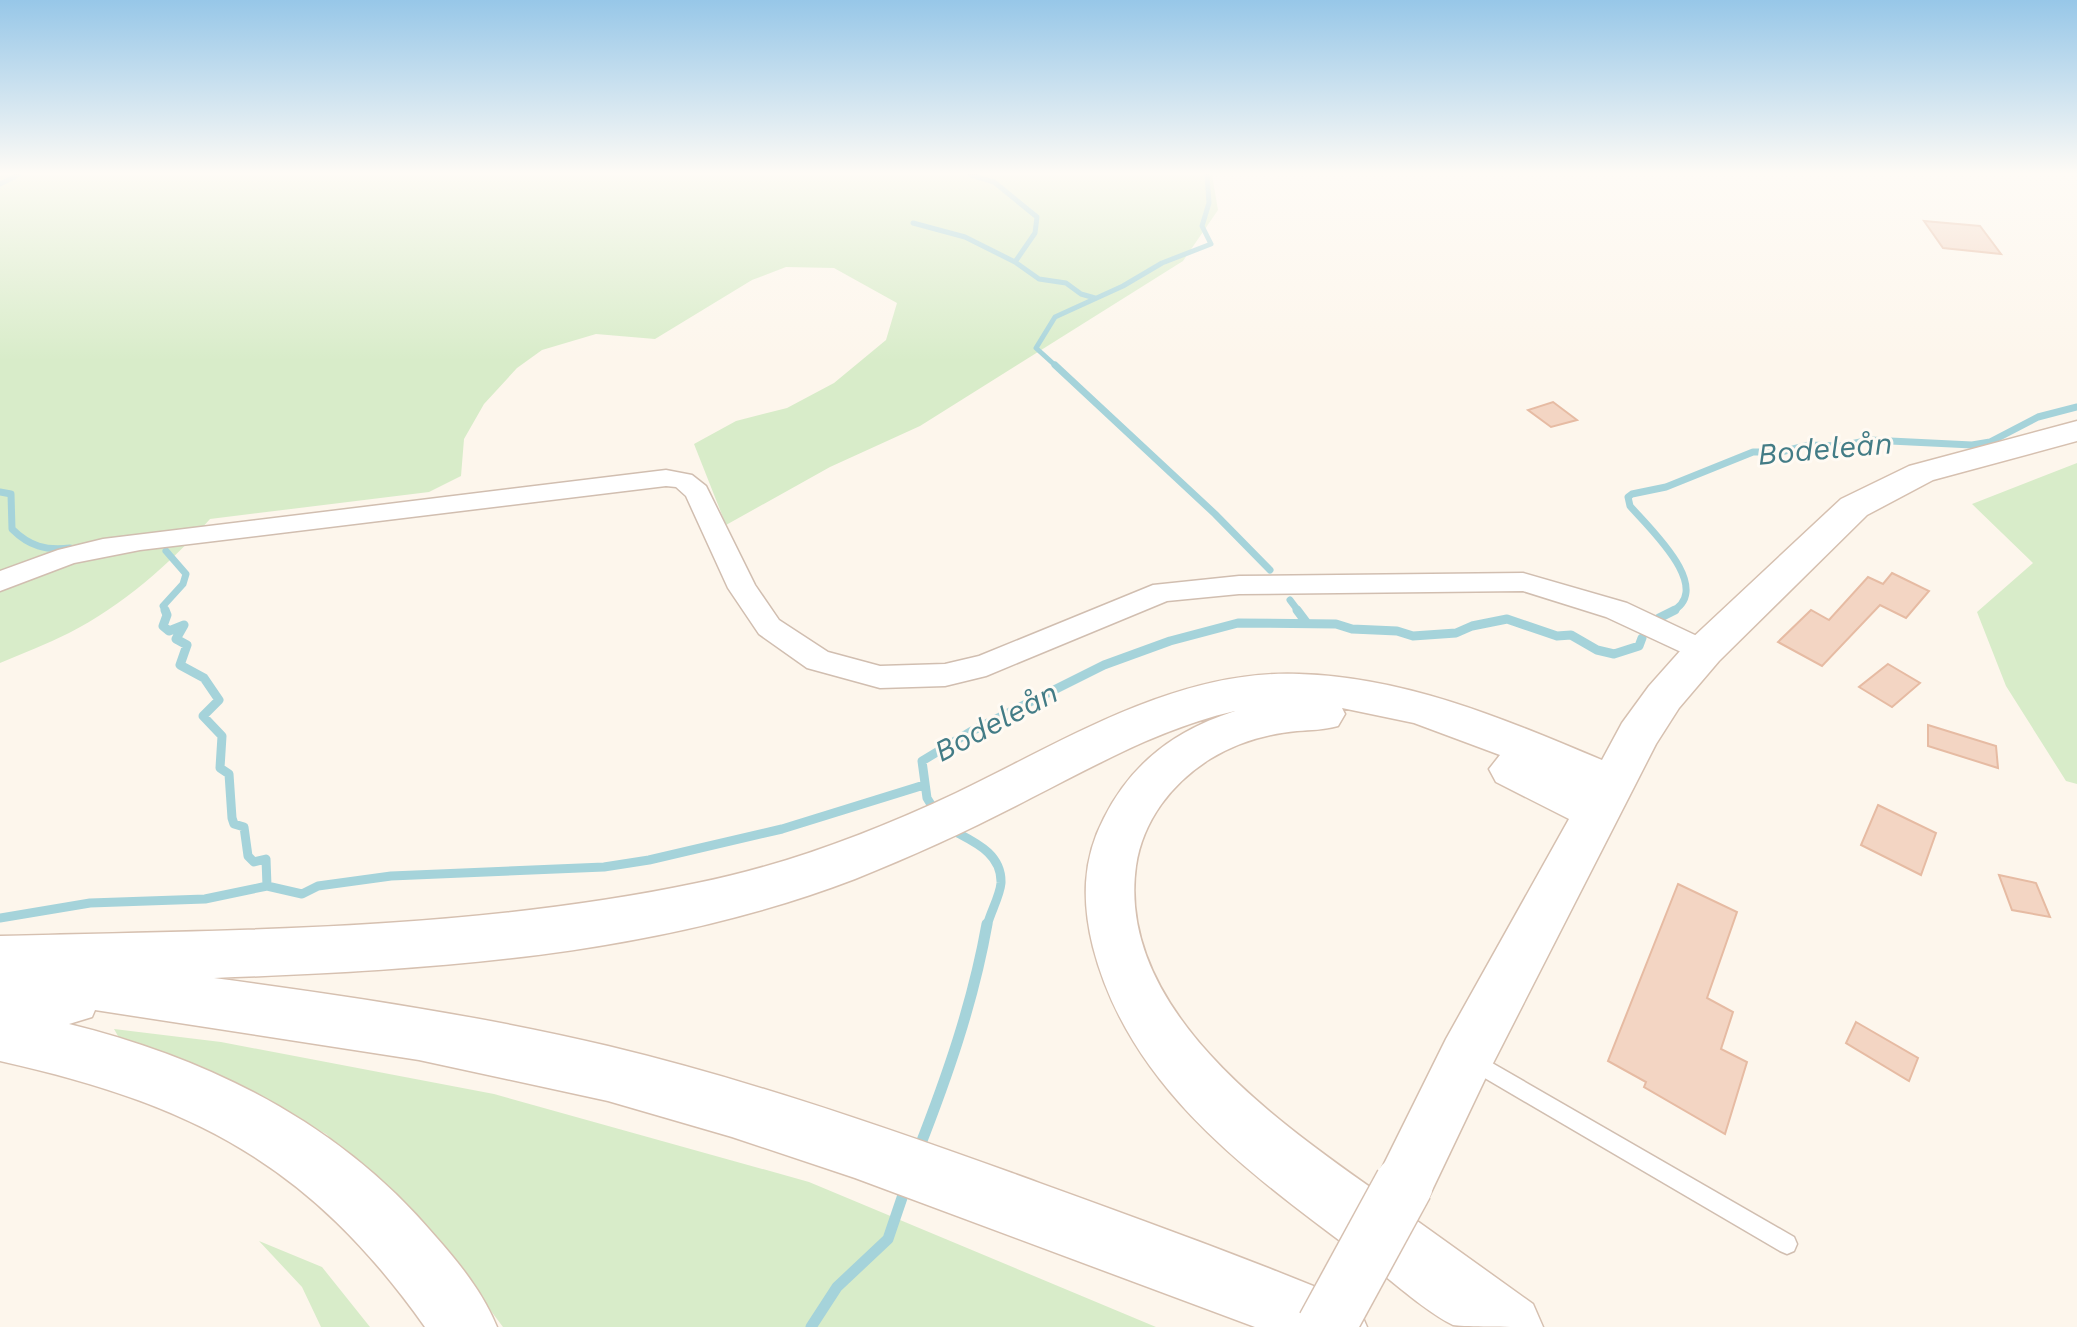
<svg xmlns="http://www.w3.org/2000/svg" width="2077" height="1327" viewBox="0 0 2077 1327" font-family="'Work Sans',sans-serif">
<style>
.green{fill:#d8ecc9}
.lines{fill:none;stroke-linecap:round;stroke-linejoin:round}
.stream-far3{stroke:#a5d3da;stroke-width:5}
.stream-far2{stroke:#a5d3da;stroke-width:7}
.stream-far1{stroke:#a5d3da;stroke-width:9}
.stream{stroke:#a5d3da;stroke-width:11}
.building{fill:#f3d5c3;stroke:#e6bba3;stroke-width:2}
.lane-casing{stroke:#d1beb0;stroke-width:3}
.street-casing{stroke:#d1beb0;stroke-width:3}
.secondary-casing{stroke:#d6c0b0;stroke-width:3}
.lane{fill:#fff;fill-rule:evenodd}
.street{fill:#fff;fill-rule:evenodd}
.secondary{fill:#fff;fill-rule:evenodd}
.secondary-bridge-casing{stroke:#d6c0b0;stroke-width:61;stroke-linecap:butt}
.secondary-bridge{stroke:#fff;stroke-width:58}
.labels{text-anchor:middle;stroke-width:6;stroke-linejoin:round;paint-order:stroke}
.water-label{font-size:30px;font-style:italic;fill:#437c86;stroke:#fffaf3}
</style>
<rect width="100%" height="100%" fill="#fdf6ec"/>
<path class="green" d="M0 175H1212L1218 210 1183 261 920 426 830 467 726 525 694 444 736 421 787 408 834 383 886 340 897 303 834 268 786 267 752 280 655 339 596 334 542 350 517 368 484 404 464 439 461 476 429 492 210 519C171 563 122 606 69 633 47 644 23 653 0 663Z
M2077 463V784L2066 781 2006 686 1977 612 2033 563 1972 504Z
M114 1029 221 1042 494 1094 809 1182 1156 1327H503L436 1238 326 1134 235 1084 122 1043Z
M259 1241 322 1267 370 1327H321L302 1287Z"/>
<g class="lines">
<path class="stream-far3" d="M971 175 994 182 1037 217 1035 233 1015 262
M0 184 18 175
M913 223 965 237 1015 262 1039 279 1066 283 1081 294 1095 298
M1057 367 1036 348 1055 317 1123 286 1162 263 1211 244 1202 226 1209 203 1207 175"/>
<path class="stream-far2" d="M1055 365 1215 514 1270 570
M0 492 11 494 12 529C29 546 46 551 70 548
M1290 600 1299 612
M166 612 163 606 183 584 186 574 166 551
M1671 612C1716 589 1648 527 1630 506L1628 497 1632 494 1666 487 1753 452H1781L1809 445 1841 446 1870 440 1972 445 1990 442 2038 417 2077 407"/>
<path class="stream-far1" d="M165 610 167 615 163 626 169 631 184 625 176 639 187 645 180 665 204 678 219 700 203 716 222 736 220 768 229 774 232 818 234 824 244 827 248 856 254 862 266 859 267 886 302 894 318 886 391 876 604 867 649 860 782 829 924 785
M1297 610 1306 622
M1659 618 1675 610
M935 811 927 798 922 761 970 732 1104 665 1170 641 1238 623 1336 624 1352 629 1397 631 1413 636 1456 633 1472 626 1507 619 1557 636 1571 635 1597 650 1614 654 1639 646 1642 638
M952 830C974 842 1002 853 1001 883 1000 896 990 913 987 926
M0 918 90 903 205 899 267 886"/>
<path class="stream" d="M918 1151C947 1077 973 1003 987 924
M811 1327 837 1287 888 1239 906 1186"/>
</g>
<path class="building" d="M1924 221 1980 226 2001 254 1943 248Z
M1553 402 1577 420 1551 427 1528 410Z
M1892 573 1929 591 1906 618 1880 605 1822 666 1778 642 1811 610 1829 620 1868 577 1883 584Z
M1888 664 1920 683 1892 707 1859 687Z
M1928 725 1996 746 1998 768 1928 746Z
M1878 805 1936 833 1921 875 1861 845Z
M1999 875 2036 883 2050 917 2012 910Z
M1678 884 1737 912 1707 998 1733 1012 1721 1049 1747 1062 1725 1134 1644 1087 1646 1082 1608 1061Z
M1856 1022 1918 1058 1909 1081 1846 1043Z"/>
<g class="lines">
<g class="lane-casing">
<path id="lane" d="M1473 1052 1794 1237 1797 1244 1794 1251 1787 1254 1780 1251 1466 1067 1464 1061 1466 1055Z"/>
</g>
<g class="street-casing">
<path id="street" d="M666 470 692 475 706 486 755 585 779 620 828 652 880 666 945 664 979 656 1153 585 1239 576 1523 573 1627 603 1714 644 1719 651 1714 658 1704 662 1694 658 1606 617 1523 591 1239 594 1167 601 986 676 945 686 880 688 807 668 759 634 728 588 686 496 676 487 666 486 140 550 74 563 0 591V571L58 550 103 539Z"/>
</g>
<g class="secondary-casing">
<path id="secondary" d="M2077 421V441L1933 480 1867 515 1719 661 1679 708 1656 744 1486 1077 1425 1205 1406 1213 1533 1304 1543 1327C1526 1327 1464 1327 1453 1325 1424 1311 1383 1273 1356 1253 1247 1171 1129 1087 1093 947 1082 902 1082 860 1104 818 1132 762 1176 730 1235 711 1161 728 1098 764 1031 798 974 828 915 855 855 879 652 957 430 970 214 978 346 996 478 1015 608 1046 745 1079 879 1125 1012 1173 1128 1215 1243 1256 1357 1304L1367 1327H1255L855 1178 732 1137 608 1101 419 1060 95 1010 92 1017 69 1024C211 1059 341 1124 436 1237 460 1264 483 1293 497 1327H425C309 1163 192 1104 0 1061V936C232 930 468 931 697 883 787 865 873 832 956 793 1063 742 1176 669 1299 674 1406 677 1504 719 1602 760L1622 723 1649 686 1689 641 1841 499 1909 466ZM1342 708 1414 723 1500 755 1489 769 1496 782 1569 819 1446 1039 1374 1184 1377 1192C1275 1120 1116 1009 1136 866 1143 820 1172 783 1210 759 1236 743 1266 734 1297 731 1311 730 1324 730 1338 726L1345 714Z"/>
</g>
<use href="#lane" class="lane"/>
<use href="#street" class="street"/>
<use href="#secondary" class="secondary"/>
<g class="secondary-bridge-casing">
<path id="secondary-bridge" d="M1326 1327 1404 1184"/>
</g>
<use href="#secondary-bridge" class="secondary-bridge"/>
</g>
<linearGradient id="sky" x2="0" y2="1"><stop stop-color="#97c7e8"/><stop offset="0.48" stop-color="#fefbf6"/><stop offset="1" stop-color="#fefbf6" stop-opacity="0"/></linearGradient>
<rect width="2077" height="361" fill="url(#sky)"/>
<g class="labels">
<g class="water-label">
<text transform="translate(1825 449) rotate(-5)" y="10">Bodeleån</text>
<text transform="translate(996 722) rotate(-28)" y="10">Bodeleån</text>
</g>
</g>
</svg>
